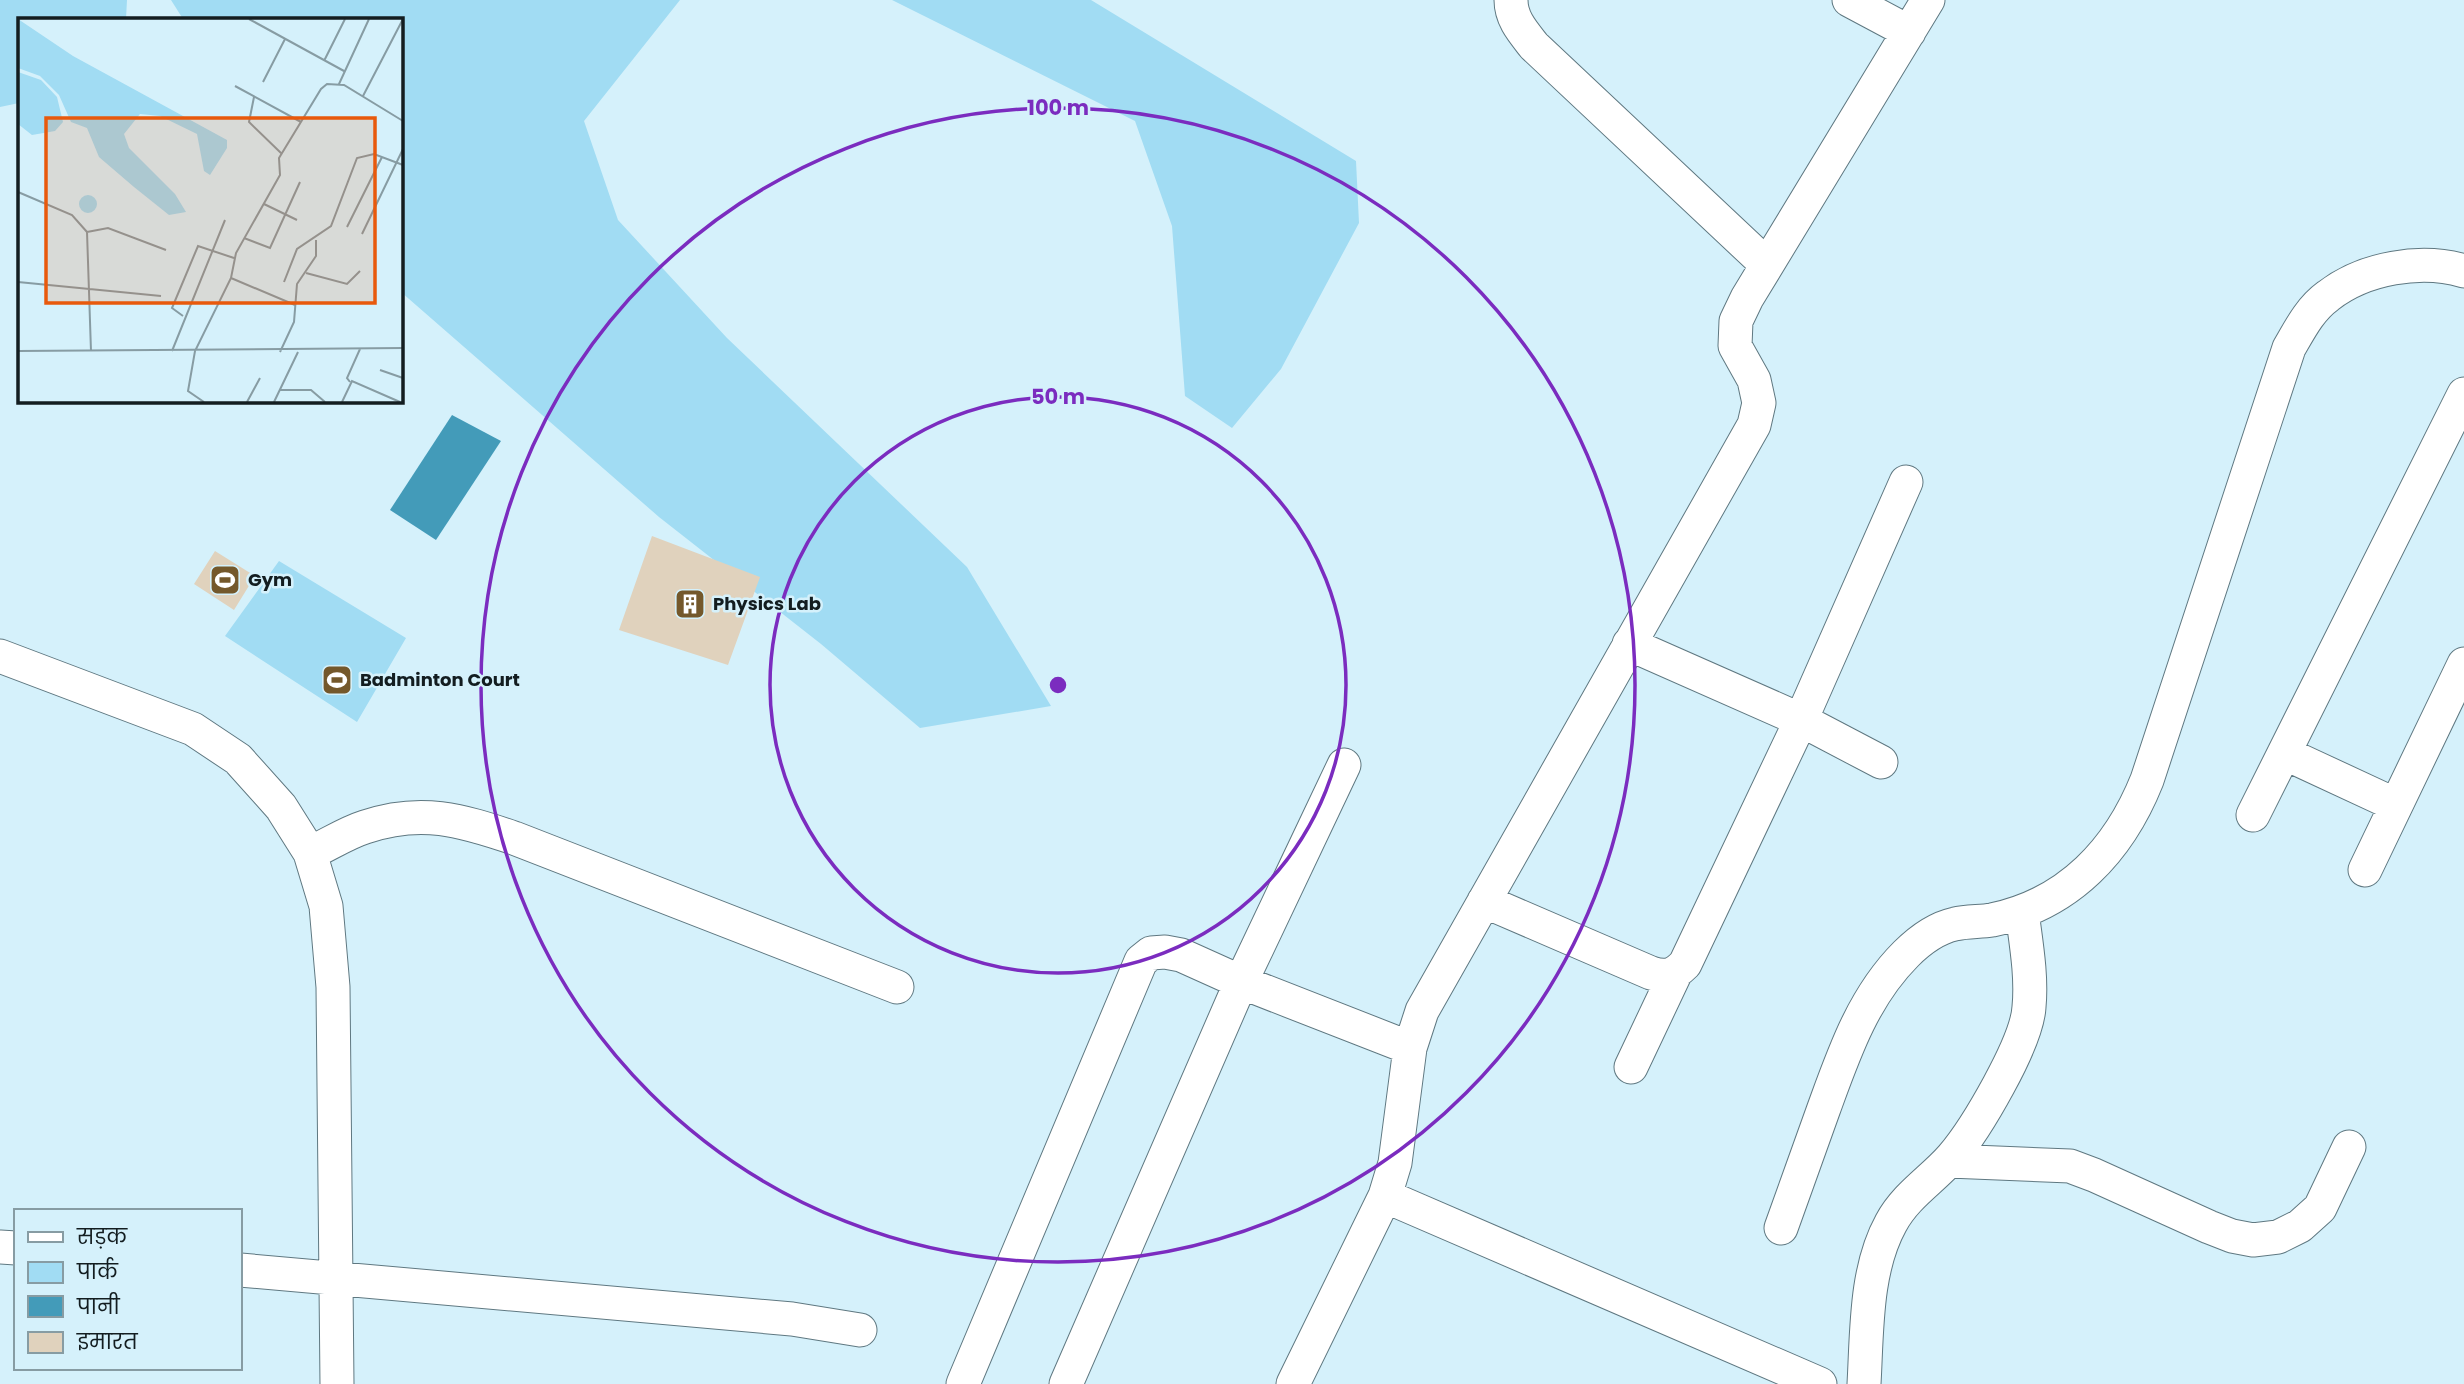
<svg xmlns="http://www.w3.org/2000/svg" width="2464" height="1384" viewBox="0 0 2464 1384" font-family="Poppins,'Noto Sans Devanagari',sans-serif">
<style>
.green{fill:#a1dcf3}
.water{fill:#439bb9}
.building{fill:#e0d2bd}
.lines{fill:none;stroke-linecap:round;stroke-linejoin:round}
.minor-casing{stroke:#5f7881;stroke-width:35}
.minor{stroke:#fff;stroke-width:33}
.ring{fill:none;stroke:#7b2cbf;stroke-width:3.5}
.labels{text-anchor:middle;stroke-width:5;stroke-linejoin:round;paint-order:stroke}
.poi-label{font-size:18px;font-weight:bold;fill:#131d20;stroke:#d5f1fb;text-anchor:start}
.inset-road{fill:none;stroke:#879ca3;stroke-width:2}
.view{fill:#e8590c;fill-opacity:0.15;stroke:#e8590c;stroke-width:3.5}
.inset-edge{fill:none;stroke:#131d20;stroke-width:3.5}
.centre{fill:#7b2cbf;stroke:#d5f1fb;stroke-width:3.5}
.ring-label{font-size:21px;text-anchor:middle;font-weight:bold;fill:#7b2cbf;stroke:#d5f1fb;stroke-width:5;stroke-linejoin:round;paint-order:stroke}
</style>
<rect width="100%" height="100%" fill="#d5f1fb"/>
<path class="green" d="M0 0H127L126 19H19V103L0 107Z
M171 0H680L584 121 618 220 727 338 967 567 1051 706 920 728 821 644 659 517 401 292V19H183Z
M892 0H1091L1356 161 1359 223 1281 369 1232 428 1185 396 1172 226 1135 121Z
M279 561 406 638 357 722 225 636Z"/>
<path class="water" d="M452 415 501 441 436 540 390 510Z"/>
<path class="building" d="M652 536 760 577 728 665 619 630Z
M215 551 255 576 234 610 194 584Z"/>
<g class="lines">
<g class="minor-casing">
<path id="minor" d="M1511 0C1511 19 1523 32 1534 46L1767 265
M1849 0 1909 32
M1629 644 1801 720 1881 762
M0 656 193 729 238 759 281 807 310 853 326 906 333 987 337 1384
M2284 753 2396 805
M2253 815 2464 394
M310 853C328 845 346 833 365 827 421 808 461 820 514 838L897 987
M2365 870 2464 664
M1484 901 1651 973C1667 978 1674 975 1685 964L1801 720 1906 482
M1631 1067 1675 974
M1949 1161 2070 1166 2094 1175 2209 1227 2232 1236 2253 1240 2278 1237 2300 1226 2320 1208 2349 1147
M1385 1196 1820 1384
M1781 1228C1795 1188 1810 1148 1824 1108 1844 1053 1863 997 1906 954 1919 941 1937 928 1955 924 1967 921 1980 922 1992 920 2069 904 2119 850 2147 780L2289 348C2300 329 2310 309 2328 296 2364 268 2421 258 2464 271
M0 1247 16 1248
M240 1270 792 1319 860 1330
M963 1384 1141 961 1151 953 1165 952 1181 955 1241 982 1410 1048
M1066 1384 1241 982 1344 765
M1293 1384 1385 1196 1395 1163 1410 1048 1422 1011 1754 425 1759 403 1754 380 1735 346 1736 321 1747 298 1928 0
M1864 1384C1867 1332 1865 1270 1891 1223 1906 1195 1932 1180 1952 1157 1976 1129 2027 1043 2029 1007 2032 976 2026 943 2022 912"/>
</g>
<use href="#minor" class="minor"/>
</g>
<g class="ring">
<circle cx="1058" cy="685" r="288"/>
<circle cx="1058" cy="685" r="577"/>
</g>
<defs>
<g id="stadium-square" transform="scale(1.575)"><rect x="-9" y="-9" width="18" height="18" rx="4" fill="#74582b" stroke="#d5f1fb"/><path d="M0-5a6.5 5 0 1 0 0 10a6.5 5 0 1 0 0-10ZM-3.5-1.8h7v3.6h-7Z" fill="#fff"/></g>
<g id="building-square" transform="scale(1.575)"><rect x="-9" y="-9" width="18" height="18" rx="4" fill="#74582b" stroke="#d5f1fb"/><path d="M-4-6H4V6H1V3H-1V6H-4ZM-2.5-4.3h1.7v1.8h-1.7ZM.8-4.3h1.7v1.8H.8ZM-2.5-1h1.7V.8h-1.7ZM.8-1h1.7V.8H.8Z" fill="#fff"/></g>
</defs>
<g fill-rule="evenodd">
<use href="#stadium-square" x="225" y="580"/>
<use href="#building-square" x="690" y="604"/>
<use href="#stadium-square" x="337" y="680"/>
</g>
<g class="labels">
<g class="poi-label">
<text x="248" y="586">Gym</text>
<text x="713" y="610">Physics Lab</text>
<text x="360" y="686">Badminton Court</text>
</g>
</g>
<g transform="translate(18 18)">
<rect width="385" height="385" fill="#d5f1fb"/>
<path d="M0 1 55 38 209 122V130L192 157 186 153 179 116 142 98 122 96 106 116 111 130 157 176 168 194 151 197 116 169 81 139 69 110 53 104 41 77 22 58 0 50ZM0 54 23 62 39 79 45 104 37 113 14 117 0 106ZM61 186a9 9 0 1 1 18 0a9 9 0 1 1-18 0Z" fill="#a1dcf3"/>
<path class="inset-road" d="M231 1 326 53M306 43 327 1M245 64 267 21M321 66 351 1M217 68 283 104M345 78 385 1M236 79 231 104 264 136M0 174 54 197 69 214 73 333M246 186 279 202M329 209 364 139M69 214 90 210 148 232M344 216 385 131M226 220 252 230 282 164M288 255 329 266 342 253M213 260 277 287M0 264 143 278M266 264 279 231 313 208 339 140 356 136 385 147M165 298 154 290 180 228 216 240M0 333 385 330M154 333 207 202M262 334 276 304 279 266 298 238V222M362 352 385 360M332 364 329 360 342 331M262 372H293L307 384M186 384 170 373 177 333 213 260 218 235 262 157 261 140 303 71 309 66 326 67 385 103M229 384 242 360M256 384 280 334M324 384 334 363 382 384"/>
<path class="view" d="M28 100H357V285H28Z"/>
<rect width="385" height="385" class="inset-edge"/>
</g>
<circle cx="1058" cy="685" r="10" class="centre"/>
<g class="ring-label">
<text x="1058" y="115">100 m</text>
<text x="1058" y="404">50 m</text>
</g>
<rect x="14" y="1209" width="228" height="161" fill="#d5f1fb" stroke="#879ca3" stroke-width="2"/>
<rect x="28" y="1232" width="35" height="10" fill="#ffffff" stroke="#879ca3" stroke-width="2"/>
<text x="77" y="1244" font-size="21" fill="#131d20">सड़क</text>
<rect x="28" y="1262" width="35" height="21" fill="#a1dcf3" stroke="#879ca3" stroke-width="2"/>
<text x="77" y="1279" font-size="21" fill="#131d20">पार्क</text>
<rect x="28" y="1296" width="35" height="21" fill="#439bb9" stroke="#879ca3" stroke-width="2"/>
<text x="77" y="1314" font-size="21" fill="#131d20">पानी</text>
<rect x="28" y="1332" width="35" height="21" fill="#e0d2bd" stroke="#879ca3" stroke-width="2"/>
<text x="77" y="1349" font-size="21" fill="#131d20">इमारत</text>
</svg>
